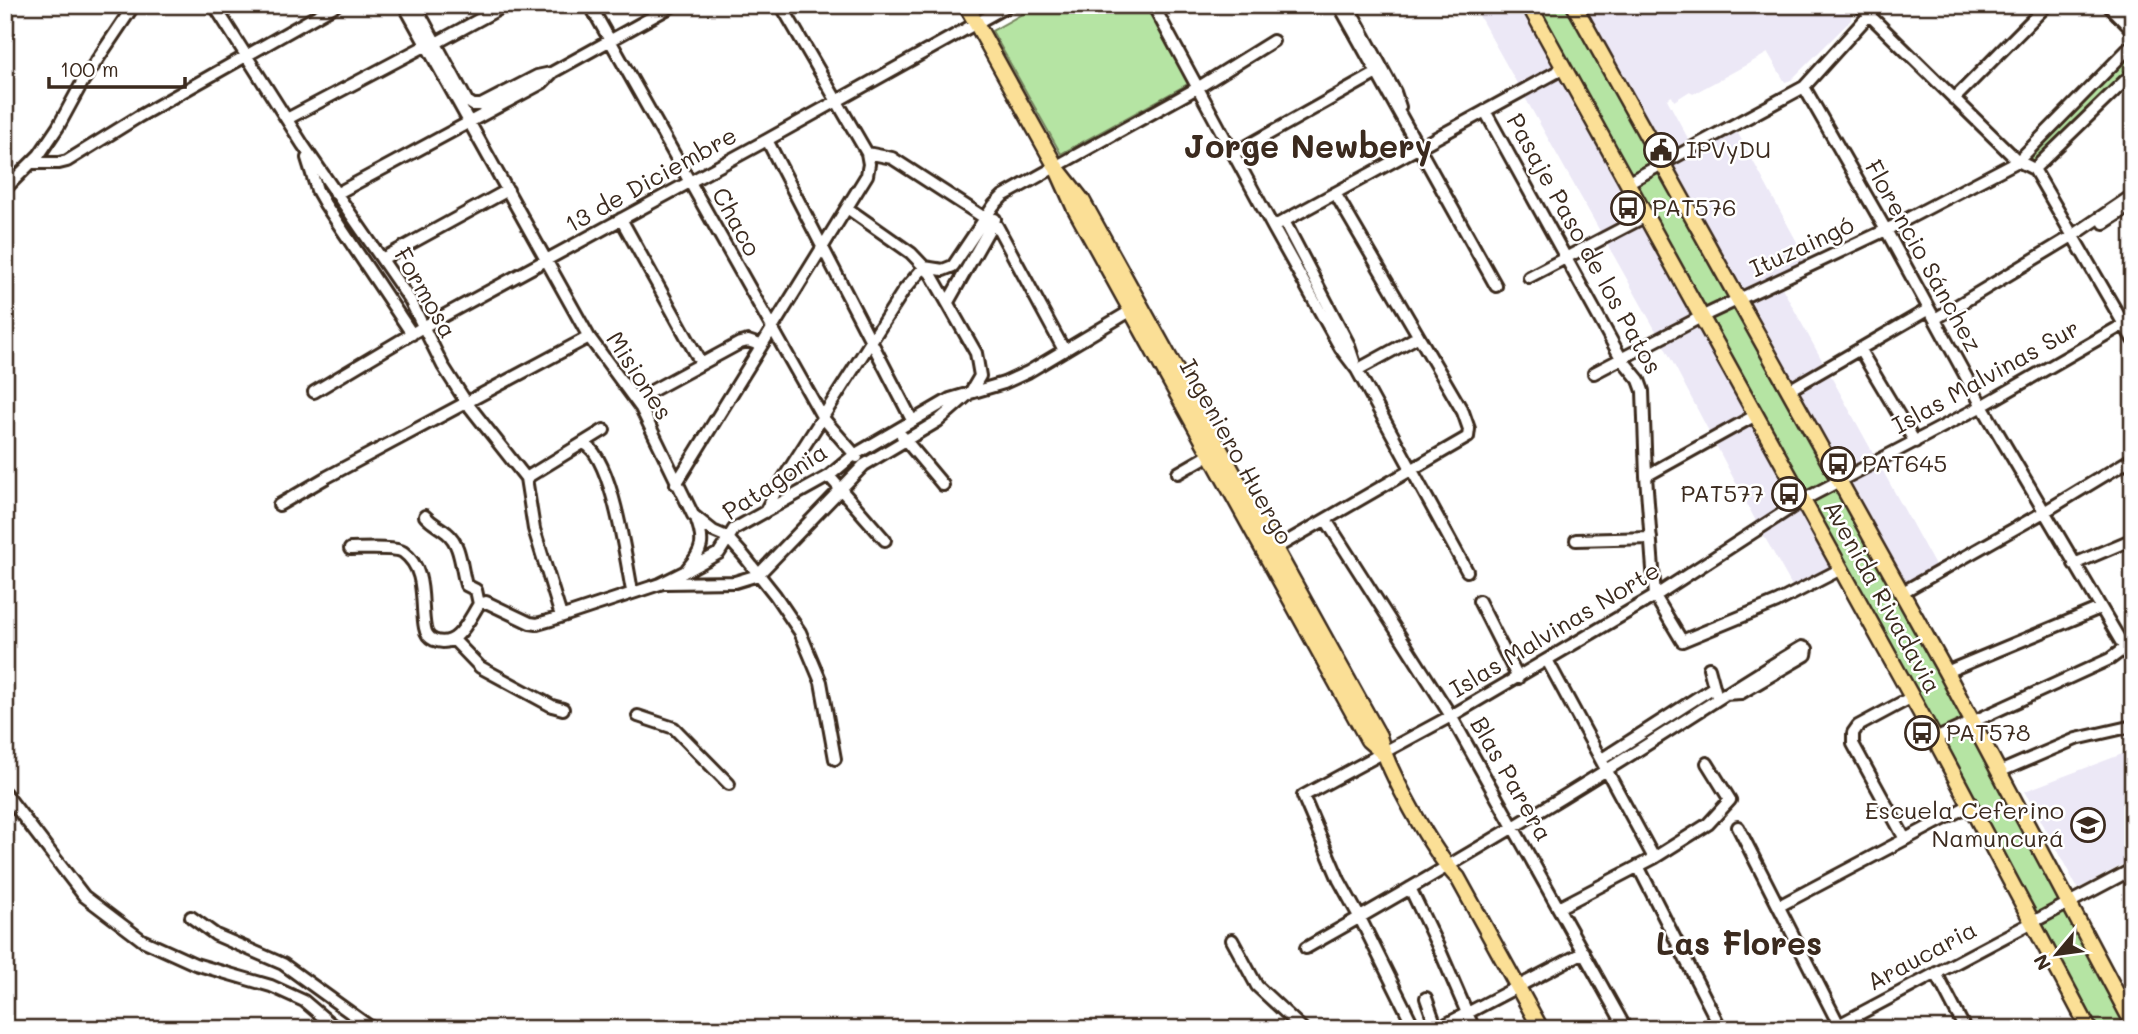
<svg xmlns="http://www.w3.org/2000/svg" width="2138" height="1034" viewBox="0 0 2138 1034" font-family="Mali,sans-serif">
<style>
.built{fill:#ece8f6}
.green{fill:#b5e4a3;stroke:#788760;stroke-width:2}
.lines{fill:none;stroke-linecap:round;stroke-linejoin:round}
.minor-casing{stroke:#3b2a1e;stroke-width:16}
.major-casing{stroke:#3b2a1e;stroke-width:19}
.minor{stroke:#fff;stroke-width:10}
.major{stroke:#fbdf96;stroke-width:14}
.labels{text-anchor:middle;stroke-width:5;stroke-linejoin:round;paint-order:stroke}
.poi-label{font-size:24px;fill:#3b2a1e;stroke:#fff;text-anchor:start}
.street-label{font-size:24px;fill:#3b2a1e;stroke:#fff}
.district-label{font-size:32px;font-weight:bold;fill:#3b2a1e;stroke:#fff}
</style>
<rect width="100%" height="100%" fill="#fff"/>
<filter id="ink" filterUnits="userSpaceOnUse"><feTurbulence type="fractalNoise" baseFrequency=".0143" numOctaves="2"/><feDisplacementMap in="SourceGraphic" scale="14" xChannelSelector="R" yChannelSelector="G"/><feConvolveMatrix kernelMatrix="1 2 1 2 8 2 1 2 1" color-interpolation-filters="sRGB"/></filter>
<g filter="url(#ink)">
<path class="built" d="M1473 5H1844L1851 13V20L1791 80 1785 82 1768 53 1693 94 1690 91 1674 101 1672 96 1667 99 1693 148 1734 126 1810 266 1779 282 1939 573 1901 593 1841 569 1796 593 1760 529 1660 338Z
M2125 753 2133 768V859L2078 889 2025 791Z"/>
<path class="green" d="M1038 5H1147L1190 83 1061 154 992 31Z
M1529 5H1574L2133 1029H2089Z
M2133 44V73L2034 169 2018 161Z"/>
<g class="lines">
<g class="minor-casing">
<path id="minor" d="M214 5 303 145 410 300 443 366 466 402 526 478 534 529 561 616
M404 5 589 337 641 408 693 515 713 531 727 537 744 556 775 595 800 632 821 682 835 759
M415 5 467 101 473 105H481L537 76 551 73
M590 5 823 418 857 457
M1153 5 1273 227 1341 349 1357 370 1467 571
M1339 5 1496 286
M1351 5V11L1395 92 1400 107
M1859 5 2018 161 2034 169 2133 340
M2108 5 2133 31
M2120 5 2133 19
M436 43 506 5
M1804 87 1886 230 1982 406 2133 662
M1954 99 2047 5
M1485 111 1621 358 1639 380 1643 391 1646 476 1655 596 1682 641 1777 602 1841 569
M287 119 425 46
M767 140 912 420
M867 153 892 158 997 226 1064 350
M1233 154 1375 74
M307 158 317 190 325 204 412 334
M32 163H59L67 161 138 117 336 5
M2034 169 2133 73
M1627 183 1804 87 1878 5
M5 189 39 155 58 127 83 81 134 5
M336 194 542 83 553 72 674 5
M621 219 701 363
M1284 221 1348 343 1354 361
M2104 223 2133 204
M1273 227 1564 68
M382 259 508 190
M1529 277 1646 216
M948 302 995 219
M1935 319 2074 235 2133 195
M1860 350 1915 442
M1357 370 1417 337
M1594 373 1701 317 1886 230 2018 161 2133 44
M1789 390 1929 309
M314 392 423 327 767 140 1009 5
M635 400 740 343 748 341 760 345
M902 436 943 485
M583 443C612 455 626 560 632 591
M1178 473 1211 454
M829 476 885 540
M1646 476 1756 415
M526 478 604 430
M676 484 867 175 869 164 867 153 781 5
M279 505 327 477 589 337
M765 512 778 487 904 290 924 267 943 270 953 266 994 205 1003 196 1199 87 1273 41
M425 516C433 525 439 526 447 533 461 544 461 569 466 585L476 590 479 604
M1326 520 1451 716 1626 1029
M1576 540 1651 538
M1276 548 1468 437 1469 429 1463 412 1335 193
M350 549C361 549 396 547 403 552 428 570 420 603 425 628 426 634 429 638 434 640 457 650 469 619 479 604L486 602 530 623 537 624 551 620 660 584 684 572 719 553 734 529 829 476 854 455 950 399 1004 383 1028 372 1132 310
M2074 564 2133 539
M687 569C703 550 705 542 696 518
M665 583 735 582 758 575 864 465 938 421 970 393 980 376 976 353 931 274 911 253 847 208
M1901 593 2044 512 2133 458
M1479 601 1518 678
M454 640 480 667 552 706 563 709
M1547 660 1654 858
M1709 668 1716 694
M1946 672 2100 608
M1724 694 1741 693 1806 655 1807 649
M638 716 674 728 729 784
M1935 739 2110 659 2133 642
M1602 759 1714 687
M1999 772 2076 739 2133 726
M5 793 84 896 142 940 195 964 271 986 304 1001 337 1029
M1738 827 1841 1029
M1905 839 1853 744V733L1858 726 1912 697
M1638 866 1721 1029
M1410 888 1441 953 1474 1029
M1779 906 1970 805
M1560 907 1654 858 1708 824 1730 800 1707 763
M191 917 216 935 283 964 373 1029
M1232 940 1257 986 1303 1029
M1306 948C1408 890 1509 831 1608 769 1673 729 1736 686 1802 647L1807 649
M1936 973 1965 1029
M1426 998 1437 1029 1584 952
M1415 1029 1360 918 1339 880 1303 796 1451 716 1655 596 1803 500 1982 406 2133 319
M1831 1029 2133 869"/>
</g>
<g class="major-casing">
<path id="major" d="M966 5 1056 167 1074 207 1368 740 1384 754
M1529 5 1935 739 2089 1029
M1574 5 1946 672 2133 1024
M1056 167 1082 200 1379 736C1387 770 1433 853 1458 878L1541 1029"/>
</g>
<use href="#minor" class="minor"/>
<use href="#major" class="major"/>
</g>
</g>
<defs>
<g id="civic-ring" transform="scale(1.75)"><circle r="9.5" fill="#fff" stroke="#3b2a1e" stroke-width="1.5"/><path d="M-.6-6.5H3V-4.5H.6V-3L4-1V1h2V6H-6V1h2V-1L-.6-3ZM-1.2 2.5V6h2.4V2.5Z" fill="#3b2a1e"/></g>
<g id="bus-ring" transform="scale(1.75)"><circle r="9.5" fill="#fff" stroke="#3b2a1e" stroke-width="1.5"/><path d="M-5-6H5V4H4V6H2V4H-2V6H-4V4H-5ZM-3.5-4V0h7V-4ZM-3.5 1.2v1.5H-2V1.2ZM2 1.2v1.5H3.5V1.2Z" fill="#3b2a1e"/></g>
<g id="school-ring" transform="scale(1.75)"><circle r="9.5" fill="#fff" stroke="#3b2a1e" stroke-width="1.5"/><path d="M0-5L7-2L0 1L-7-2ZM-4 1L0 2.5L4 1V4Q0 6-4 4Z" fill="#3b2a1e"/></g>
</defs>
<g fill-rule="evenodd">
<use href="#civic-ring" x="1661" y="150"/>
<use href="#bus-ring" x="1628" y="208"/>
<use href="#bus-ring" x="1838" y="464"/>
<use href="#bus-ring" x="1789" y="494"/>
<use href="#bus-ring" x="1922" y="733"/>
<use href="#school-ring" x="2088" y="825"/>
</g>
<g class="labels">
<g class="poi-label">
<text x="1686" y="158">IPVyDU</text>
<text x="1652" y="216">PAT576</text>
<text x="1862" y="472">PAT645</text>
<text x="1764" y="502" text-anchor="end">PAT577</text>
<text x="1946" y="741">PAT578</text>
<text x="2064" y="819" text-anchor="end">Escuela Ceferino<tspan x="2064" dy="28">Namuncurá</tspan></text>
</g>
<g class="street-label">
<text transform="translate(651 180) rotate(-29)" y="8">13 de Diciembre</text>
<text transform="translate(736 222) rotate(61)" y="8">Chaco</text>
<text transform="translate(1584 244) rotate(61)" y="8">Pasaje Paso de los Patos</text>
<text transform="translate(1802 247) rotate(-25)" y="8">Ituzaingó</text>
<text transform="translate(1923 256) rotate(61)" y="8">Florencio Sánchez</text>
<text transform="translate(425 293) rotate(60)" y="8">Formosa</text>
<text transform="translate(639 376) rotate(57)" y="8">Misiones</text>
<text transform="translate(1986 377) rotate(-29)" y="8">Islas Malvinas Sur</text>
<text transform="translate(1236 452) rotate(61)" y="8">Ingeniero Huergo</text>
<text transform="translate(775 482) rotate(-33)" y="8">Patagonia</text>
<text transform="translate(1882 597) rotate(61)" y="8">Avenida Rivadavia</text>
<text transform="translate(1555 630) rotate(-31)" y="8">Islas Malvinas Norte</text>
<text transform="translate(1511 779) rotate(60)" y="8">Blas Parera</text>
<text transform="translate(1922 956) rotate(-28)" y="8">Araucaria</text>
</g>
<g class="district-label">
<text x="1308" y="158">Jorge Newbery</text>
<text x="1739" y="955">Las Flores</text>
</g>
</g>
<rect width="2138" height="1034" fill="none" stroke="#fff" stroke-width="28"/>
<rect x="14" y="14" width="2110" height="1006" fill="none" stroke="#3b2a1e" stroke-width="2.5" filter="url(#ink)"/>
<g transform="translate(2057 954) rotate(241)" stroke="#ffffff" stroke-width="5" paint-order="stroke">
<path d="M0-5L12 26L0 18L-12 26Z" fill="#3b2a1e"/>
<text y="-10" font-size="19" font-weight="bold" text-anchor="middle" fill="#3b2a1e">N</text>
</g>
<path d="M49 77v10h136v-10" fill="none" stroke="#3b2a1e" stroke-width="3.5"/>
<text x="60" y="77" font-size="21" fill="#3b2a1e" stroke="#ffffff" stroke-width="5" paint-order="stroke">100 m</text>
</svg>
